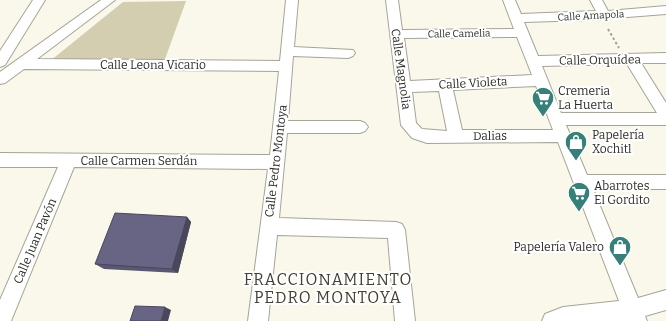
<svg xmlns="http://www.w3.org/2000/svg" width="666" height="321" viewBox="0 0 666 321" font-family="Bitter,serif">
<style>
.green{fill:#d2ceaf}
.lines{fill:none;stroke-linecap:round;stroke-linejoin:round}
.minor-casing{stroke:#a6a497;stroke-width:2}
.path{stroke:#a3a198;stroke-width:2;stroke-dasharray:2.5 2.5;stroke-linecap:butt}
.minor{fill:#fff;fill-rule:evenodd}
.wall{fill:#595771}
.shaded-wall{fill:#48475c}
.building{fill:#676583;stroke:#48475c}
.labels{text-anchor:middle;stroke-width:4;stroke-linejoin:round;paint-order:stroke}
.far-street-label{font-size:10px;fill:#2e2d28;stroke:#fff}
.street-label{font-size:12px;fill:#2e2d28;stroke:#fff}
.poi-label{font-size:12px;fill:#2e2d28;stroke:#fff;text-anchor:start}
.near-neighbourhood-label{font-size:16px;letter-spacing:1px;fill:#434136;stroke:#fff}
</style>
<rect width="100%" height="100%" fill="#faf8eb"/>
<path class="green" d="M186 1 164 62 50 61 123 2Z"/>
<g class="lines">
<g class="minor-casing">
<path id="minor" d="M33 0H45L5 65 0 67V51Z
M101 0H115L37 59 280 61 286 0H298L294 47 353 50 355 53 353 56 348 58 293 56 288 121H360L365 123 368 127 365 131 360 133H287L279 218 396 222 402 224 405 230 415 321H395L388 238 277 235 268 321H248L268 169 74 167 11 321H0V300L58 167H0V153L270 155 279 71 24 69 5 83 0 84V72Z
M386 0H398L402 30 514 29 503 0H515L521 14 596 11 590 0H602L608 11 666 6V14L589 20 524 22 538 56 666 53V63H641L666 103V125H566L587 175H666V189H593L638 298 666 290V310L645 316 647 321H542L545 314 563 307 619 301 558 142 427 143 412 138 401 125ZM517 37 532 75 410 81 404 38ZM627 64 657 113H561L542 66ZM536 86 553 130H462L453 90ZM439 91 447 131 422 129 416 123 412 92Z"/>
</g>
<path class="path" d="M608 29 619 48"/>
<use href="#minor" class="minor"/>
</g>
<path class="wall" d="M187 217 191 222 178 273 104 269 95 264Z"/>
<path class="shaded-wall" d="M187 217 191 222 178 273 172 269Z
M165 307 171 310 168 321H161Z"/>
<path class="building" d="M115 213 187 217 172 269 95 264Z
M135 306 165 307 161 321H130Z"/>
<defs>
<g id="supermarket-pin" transform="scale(1.15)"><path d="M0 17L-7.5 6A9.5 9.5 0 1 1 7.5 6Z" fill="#377f79" stroke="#fff"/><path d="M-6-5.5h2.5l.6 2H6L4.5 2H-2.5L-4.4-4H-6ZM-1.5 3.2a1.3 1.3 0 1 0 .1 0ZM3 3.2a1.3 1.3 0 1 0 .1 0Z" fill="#fff"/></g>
<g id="shop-pin" transform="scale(1.15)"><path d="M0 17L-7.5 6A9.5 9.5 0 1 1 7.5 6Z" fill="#377f79" stroke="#fff"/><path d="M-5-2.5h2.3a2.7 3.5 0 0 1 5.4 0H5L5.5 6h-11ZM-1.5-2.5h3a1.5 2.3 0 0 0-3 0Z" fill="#fff"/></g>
</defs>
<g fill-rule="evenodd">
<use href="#supermarket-pin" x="543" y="98"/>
<use href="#shop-pin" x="576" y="142"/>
<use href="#supermarket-pin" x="579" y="193"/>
<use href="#shop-pin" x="620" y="247"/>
</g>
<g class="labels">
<g class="far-street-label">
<text transform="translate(591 15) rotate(-3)" y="4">Calle Amapola</text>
<text transform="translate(459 33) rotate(-1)" y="4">Calle Camelia</text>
</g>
<g class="street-label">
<text transform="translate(600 60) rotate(-1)" y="4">Calle Orquídea</text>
<text x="153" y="69">Calle Leona Vicario</text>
<text transform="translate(401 69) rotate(82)" y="4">Calle Magnolia</text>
<text transform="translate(473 83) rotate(-3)" y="4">Calle Violeta</text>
<text x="490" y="140">Dalias</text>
<text x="139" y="165">Calle Carmen Serdán</text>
<text transform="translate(276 161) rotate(-83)" y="4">Calle Pedro Montoya</text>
<text transform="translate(35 241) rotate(-67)" y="4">Calle Juan Pavón</text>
</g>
<g class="poi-label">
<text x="558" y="95">Cremeria<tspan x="558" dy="14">La Huerta</tspan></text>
<text x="592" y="139">Papelería<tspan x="592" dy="14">Xochitl</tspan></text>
<text x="594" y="190">Abarrotes<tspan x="594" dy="14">El Gordito</tspan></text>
<text x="604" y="251" text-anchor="end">Papelería Valero</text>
</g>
<g class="near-neighbourhood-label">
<text x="328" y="285">FRACCIONAMIENTO<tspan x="328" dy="18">PEDRO MONTOYA</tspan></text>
</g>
</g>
</svg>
